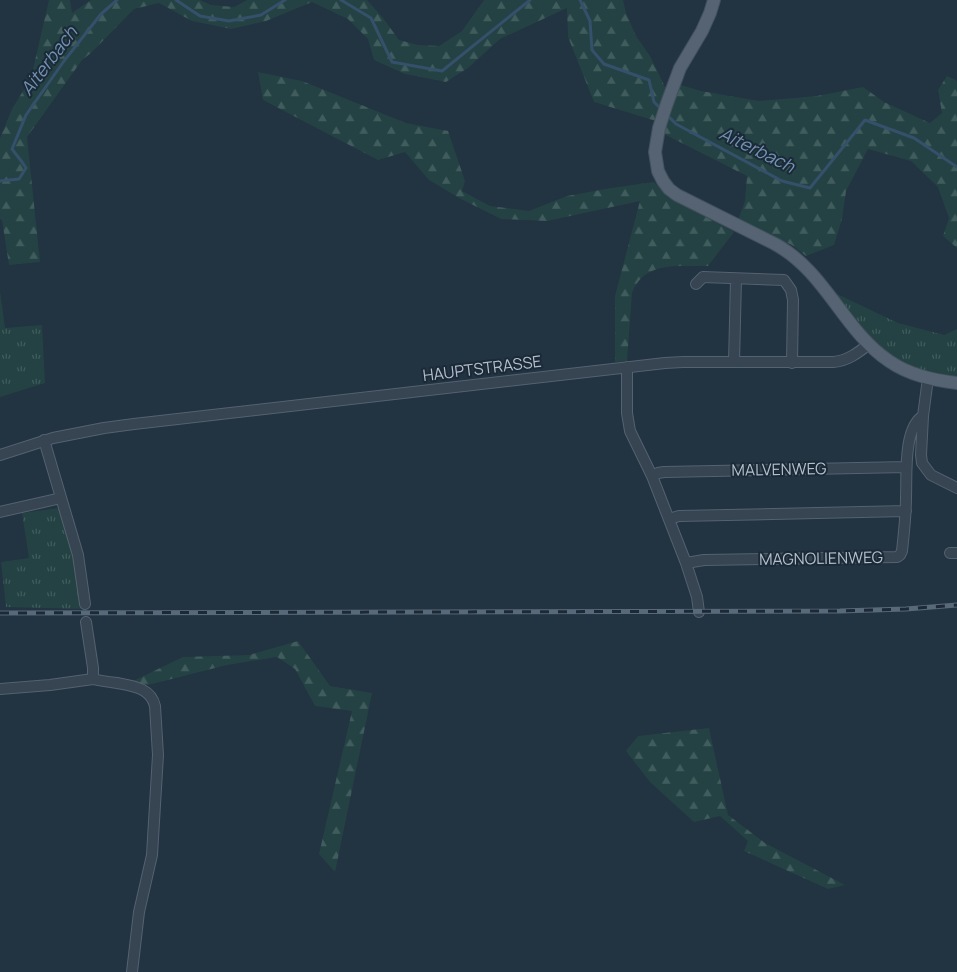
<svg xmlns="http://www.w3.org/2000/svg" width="957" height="972" viewBox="0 0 957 972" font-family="Manrope,sans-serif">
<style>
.grass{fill:url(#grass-tufts)}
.forest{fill:url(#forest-firs)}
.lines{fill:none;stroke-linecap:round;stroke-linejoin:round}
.stream{stroke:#34506b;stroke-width:3}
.minor-casing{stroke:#55626f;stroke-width:12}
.major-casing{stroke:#43505e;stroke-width:14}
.minor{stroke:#374452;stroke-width:10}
.major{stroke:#556372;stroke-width:12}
.rail-casing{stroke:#586979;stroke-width:5}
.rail{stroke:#1c2937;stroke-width:3;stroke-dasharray:9;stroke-linecap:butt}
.labels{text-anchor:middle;stroke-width:4;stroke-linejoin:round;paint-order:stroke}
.street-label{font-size:16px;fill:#b3bfcc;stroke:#1c2937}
.water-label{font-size:18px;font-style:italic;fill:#7093b3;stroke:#1c2937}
</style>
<defs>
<pattern id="grass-tufts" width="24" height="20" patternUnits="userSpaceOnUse" patternTransform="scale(1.25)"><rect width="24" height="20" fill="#244243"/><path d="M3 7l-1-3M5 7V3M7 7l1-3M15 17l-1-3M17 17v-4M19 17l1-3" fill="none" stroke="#415c5d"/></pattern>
<pattern id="forest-firs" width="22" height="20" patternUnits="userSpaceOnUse" patternTransform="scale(1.25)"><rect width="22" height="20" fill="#244243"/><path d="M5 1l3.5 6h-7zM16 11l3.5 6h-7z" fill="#415c5d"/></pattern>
</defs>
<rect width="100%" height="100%" fill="#223342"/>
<path class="grass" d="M0 291 5 328 42 325 45 383 0 397Z
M835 293 898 323 944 335 957 329V378H949L904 365 873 342Z
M68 507 88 582 89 609 6 607 1 562 29 558 22 513Z"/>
<path class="forest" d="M49 0H70L72 13 91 0H200L211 5 234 7 247 0H367L383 18 399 40 418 45 439 46 462 31 484 0H623L626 13 636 36 650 56 666 89 656 121 594 102 568 37 567 8 500 39 468 68 446 82 405 74 374 60 368 39 348 19 312 2 266 21 231 29 192 21 159 3 134 9 91 53 82 60 27 137 40 262 9 265 2 220 0 219V138L12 109 31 78Z
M258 72 302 81 406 123 448 131 465 181 462 191 490 206 529 211 567 196 611 188 654 182 668 197 734 232 708 266C678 267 645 260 632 293L627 361 615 362V296L640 201 547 221 501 219 461 199 429 180 405 152 378 160 263 100Z
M947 76 956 80 957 82V248L943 236 949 218 938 187 911 161 868 149 846 191 842 219 834 245 806 256 792 245 738 220 745 201 747 176 662 133 671 105 681 85 701 91 759 101 817 96 863 87 884 102 930 123 942 113 938 90Z
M298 641 330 686 372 693 335 872 319 854 352 711 315 706 295 669 277 657 227 665 144 686 129 683 183 657 249 655Z
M709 728 728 815 765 843 845 885 828 889 744 851 748 841 720 816 694 822 650 782 626 751 638 736Z"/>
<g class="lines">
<path class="stream" d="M176 0 200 16 229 21 261 15 285 0
M341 0 371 18 392 62 442 71 530 0
M580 0 590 21 592 50 604 64 649 80 654 102 662 110
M666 114 676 124 782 181 810 188 865 120 914 138 957 167
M0 181 19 179 26 168 22 162 12 149 26 115 64 61 101 14 117 0"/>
<g class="minor-casing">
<path id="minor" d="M696 284 703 277 784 280 791 290 793 300 792 363
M734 362 736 279
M627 367V413L630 431 652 476 686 563 697 597 699 612
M928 378 923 416 921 455 922 463 931 475 957 488
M44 440 78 555 85 604
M0 455 53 438 104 428 134 424 665 363 683 362H833C847 361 858 353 869 344
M652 476 658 473 664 472 906 467
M0 512 61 498
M669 519 679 516 906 511
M950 553H957
M686 563 704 560 897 557 900 555 902 551C904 533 906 515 906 497 907 476 903 428 923 416
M93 679C101 681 109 682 117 683 133 686 151 688 155 706L158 755 152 855 139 912 132 972
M0 689 50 685 93 679V668L86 622"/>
</g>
<g class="major-casing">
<path id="major" d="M714 0 710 13 702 31 680 68 666 106 659 128 655 152 658 171 663 181 669 189 677 195 775 244C826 272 843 330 889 361 909 375 933 380 957 383"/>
</g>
<use href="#minor" class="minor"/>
<use href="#major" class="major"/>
<g class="rail-casing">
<path id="rail" d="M0 613 840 611 906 609 957 605"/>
</g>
<use href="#rail" class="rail"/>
</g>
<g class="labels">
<g class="street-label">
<text transform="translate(482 368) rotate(-7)" y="6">HAUPTSTRASSE</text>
<text transform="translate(779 469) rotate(-1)" y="6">MALVENWEG</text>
<text transform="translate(821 558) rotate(-1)" y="6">MAGNOLIENWEG</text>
</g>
<g class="water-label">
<text transform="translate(49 61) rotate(-53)" y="6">Aiterbach</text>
<text transform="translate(757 150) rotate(26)" y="6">Aiterbach</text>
</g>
</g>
</svg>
